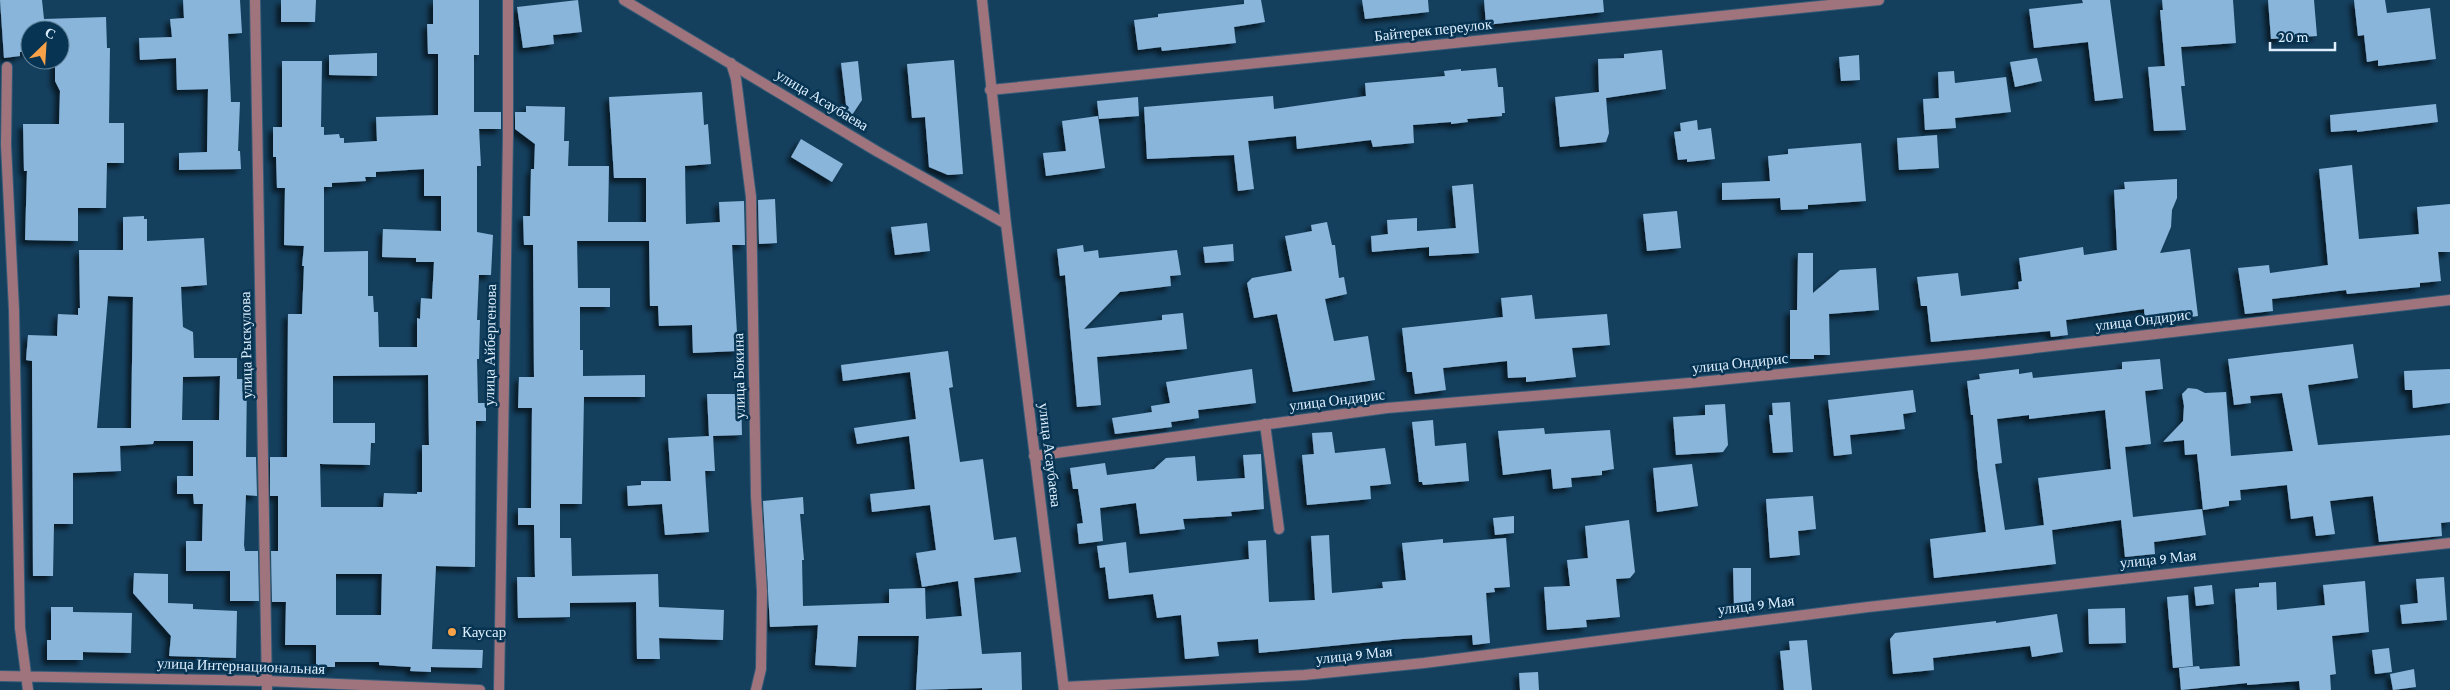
<svg xmlns="http://www.w3.org/2000/svg" width="2450" height="690" viewBox="0 0 2450 690" font-family="'Crimson Pro',serif">
<style>
.building{fill:#89b5da;fill-rule:evenodd;filter:url(#shadow)}
.lines{fill:none;stroke-linecap:round;stroke-linejoin:round}
.street-casing{stroke:#345b77;stroke-width:12}
.street{stroke:#9f747d;stroke-width:10}
.poi-dot{fill:#f7a148;stroke:#073452;stroke-width:2}
.labels{text-anchor:middle;stroke-width:5;stroke-linejoin:round;paint-order:stroke}
.street-label{font-size:15px;fill:#ddefff;stroke:#073452}
.poi-label{font-size:15px;fill:#ddefff;stroke:#073452;text-anchor:start}
</style>
<defs>
<filter id="shadow"><feDropShadow dx="-4.5" dy="4.5" stdDeviation="2.5" flood-color="#0009"/></filter>
</defs>
<rect width="100%" height="100%" fill="#143f5d"/>
<path class="building" d="M0 0H42L44 19 106 17 107 48H110L109 123H124V163H107L106 208H78V241L25 240 27 171H24L23 124H59L60 91 55 81V60H60V30H30V52H20V56L4 58Z
M183 0H240L242 33 228 34 231 102H240L238 151H240L241 169 179 170V153L207 152 208 89 177 90 176 58 140 60 139 38 172 37 170 19 184 18Z
M281 0H316L315 22H281Z
M433 0H479V55H474V112H501V129H479L481 166H477V232L493 235 491 275H479L477 320H480L479 359H477L478 403H486V421H476L475 567 436 566 432 649 483 650 482 668 431 667V672L410 671 411 667 379 665V662H335V667H316V645H285L286 602H272L271 551H278V496H270V457H287L288 314H302L304 266H302L304 246 284 245 285 188H277L276 157H273V127H282V61H322L321 127H324V135L339 134 340 138H344V143L377 141 376 117 438 115V54H428L427 24H433ZM424 169V196H441V231L383 229 382 257 416 258V262H434L432 299 421 298 420 319 417 318V347H379L378 312H374L373 296H368V251L324 252V187H332V183L366 181 365 177H376V172ZM428 375 429 445H422V492H417V494L384 493 383 507H321L320 464 370 465 371 443H375V423H333V376ZM336 574H382L381 615H336Z
M578 0 582 32 553 35 554 44 523 48 517 7Z
M1244 0H1261L1265 22 1234 27 1236 43 1162 51 1161 47 1138 50 1134 20 1158 17V14L1244 4Z
M1362 0H1428L1429 12 1365 19Z
M1484 0H1603L1604 12 1486 25Z
M2082 0H2110L2123 98 2095 101 2088 42 2034 48 2029 9 2083 3Z
M2162 0H2233L2236 43 2181 47 2185 86H2181L2186 130 2154 131 2148 67 2165 66 2160 10H2163Z
M2268 0H2314L2317 36 2271 39Z
M2354 0H2385L2387 13 2430 8 2436 59 2378 66V60L2367 62 2364 35 2358 36Z
M1662 50 1666 89 1606 98 1609 133 1606 142 1560 147 1555 97 1599 92 1598 59 1624 58V54Z
M377 53V76L329 75V55Z
M1859 55 1860 80 1841 81 1839 57Z
M2037 58 2042 81 2015 87 2010 62Z
M954 60 963 174 948 175 929 167 925 117 912 118 907 64Z
M858 61 862 100 848 121 841 63Z
M1496 68 1498 87H1503L1505 113H1502V116L1467 119 1468 122 1451 124V122L1413 125 1414 143 1373 147 1371 140 1297 149 1296 136 1248 141 1254 189 1238 191 1234 155 1147 159 1144 107 1273 96 1274 109 1366 96 1365 83 1445 76 1444 71 1461 69V71Z
M1954 71 1955 83 2006 77 2011 112 1955 118 1956 128 1925 130 1923 99 1939 98 1938 72Z
M702 92 704 125 708 124 711 164 685 166 686 224 720 222 719 202 744 201 745 245H732L738 351 693 353 692 325 659 326 658 306H650L649 241H577L578 288H610V307H580V350H583V376L645 375V397H584L582 504H560V538H571L572 576 658 574 659 607 724 610 723 640 659 638 660 659H637L636 602 570 603V617L518 618 517 577H535L534 525H518V508H531L532 408H518L519 377H534L533 245H524L523 216H530L531 169H534L535 144 515 129V112H526V106L565 107 564 141H569L568 166H609L608 222H646V178H614L609 97Z
M1138 97 1139 116 1099 119 1097 101Z
M2436 104 2438 122 2357 132V130L2331 132 2330 115Z
M1098 116 1105 168 1046 176 1043 153 1066 151 1062 121Z
M1697 120 1698 130 1711 128 1715 159 1687 162V159L1678 160 1674 132 1681 131 1680 123Z
M1937 135 1939 168 1899 170 1897 138Z
M801 139 843 164 832 182 791 157Z
M1861 143 1866 201 1808 205V209L1781 210 1780 198 1722 200V183L1770 181 1768 156 1788 154V149Z
M2352 165 2359 239 2419 234 2417 207 2450 204V252H2438L2441 281 2420 283V287L2347 294 2346 290 2272 299 2273 311 2245 314 2238 268 2269 265 2270 273 2328 265 2319 169Z
M2177 179V198L2172 210 2171 227 2160 253 2190 249 2198 316 2145 323 2144 309 2066 320 2068 335 2051 337 2050 331 1931 342 1927 306H1921L1917 277 1958 273 1961 296 2019 289 2018 282 2022 281 2019 258 2083 247 2084 255 2117 250 2114 190 2125 189 2124 182Z
M1473 184 1479 253 1429 256V247L1372 252 1371 236 1388 234 1387 220 1417 218V231L1456 228 1452 186Z
M775 199 777 243 759 244 758 200Z
M1677 211 1681 248 1647 251 1643 214Z
M144 216V219H147V241L204 238 207 285 181 287 183 327 193 332 194 358H237V379H247L246 457H256L257 496 246 495 244 545 245 551H258L259 601H230V571H186V541H202L203 504H194L193 494H177V476H193V441H154L153 444 120 446 121 471 73 473V524H54L53 576H33L32 361 26 360 28 335 57 336 58 314 78 315V308H80L79 250H123V217ZM108 296 133 297 131 428H97ZM220 376 219 420H182L183 377Z
M1327 222 1332 245H1335L1339 278 1344 277 1347 294 1325 299 1334 341 1368 336 1375 380 1293 392 1277 314 1254 318 1247 283 1252 278 1292 271 1285 236 1312 231 1311 225Z
M927 223 930 251 895 255 891 227Z
M1233 244 1234 261 1205 263 1203 247Z
M1083 245 1084 252 1098 250 1099 258 1177 250 1181 275 1170 276 1171 286 1120 292 1084 329 1162 320V315L1183 313 1187 349 1097 357 1101 405 1077 407 1065 275 1060 276 1057 249Z
M1798 253H1813V293L1840 270 1876 268 1879 310 1829 314 1830 355H1814V359H1790V310H1797Z
M1532 295 1535 319 1607 314 1610 345 1572 348 1576 377 1526 382V377L1508 378 1507 361 1443 368 1446 390 1415 394 1412 372H1407L1402 328 1503 317 1501 298Z
M2353 344 2358 378 2308 385 2318 445 2450 435V522L2441 523 2442 536 2379 542 2373 496 2330 501 2335 534 2316 536 2313 516 2291 519 2287 485 2240 490 2241 500 2229 501V506L2203 510 2197 454 2185 455 2184 440 2163 442 2183 421 2184 406 2182 394 2188 388 2197 389 2205 393 2226 392 2231 456 2293 451 2282 393 2250 396 2251 403 2234 405 2228 359Z
M948 351 953 387 949 388 960 462 983 459 994 540 1016 537 1021 572 974 578 982 654 1021 652 1022 690H982V688L916 690 919 636H858L856 667 815 665 818 625 770 627 763 501 803 497 804 514H800L804 560H802L803 606 889 603V589L925 588 926 619 962 616 958 581 922 587 916 553 936 550 930 505 872 512 870 494 915 489 909 436 857 444 854 428 916 419 910 372 843 381 841 365Z
M2160 359 2163 389 2145 391 2151 444 2125 447 2133 517 2202 509 2206 535 2154 542 2155 554 2125 557 2121 520 2052 530 2056 564 1934 578 1930 539 1986 532 1978 472 1973 415H1971L1967 381 1980 379 1979 374 2019 369V374L2032 372 2033 378 2122 369V362ZM2105 410 2111 469 2038 478 2044 525 2005 530 1995 464 2002 463 1997 419 2029 415V419Z
M1252 369 1256 403 1198 410 1199 418 1171 422 1172 427 1115 434 1112 418 1152 412 1151 406 1170 403 1166 382Z
M2450 369V403L2413 408 2412 390H2405L2404 371Z
M1913 390 1916 412 1903 414 1905 429 1850 435 1852 454 1834 456 1828 400Z
M707 394H741L742 435 713 436 715 471H705L709 532 665 535 662 504 628 506 627 486 641 485V481H671L668 438 709 436Z
M1790 402 1793 452 1773 453 1769 415H1773L1772 403Z
M1725 404 1728 445 1723 452 1676 455 1673 417 1705 415V405Z
M1433 420 1435 446 1466 443 1469 481 1423 485 1422 482H1419L1412 422Z
M1544 428 1545 434 1610 430 1614 469 1602 471V475L1571 478 1572 487 1553 489 1551 469 1503 475 1498 431Z
M1332 432 1335 453 1385 448 1391 484 1370 486 1371 499 1307 505 1302 455 1314 454 1312 433Z
M1261 454 1264 509 1231 512 1232 516 1183 519 1185 529 1140 534 1136 503 1100 508 1103 541 1079 544 1077 524 1083 523 1078 489H1073L1070 468 1105 463 1107 475 1154 469 1166 458 1195 456 1197 481 1245 478 1243 455Z
M1692 464 1698 506 1657 512 1653 468Z
M1813 496 1816 529 1798 531 1800 555 1770 558 1766 499Z
M1514 516V533L1495 535 1493 518Z
M1629 520 1635 572 1630 578 1616 579 1620 617 1586 620 1587 627 1547 630 1544 587 1570 586 1567 560 1588 558 1585 526Z
M1329 535 1332 593 1383 588 1382 582 1406 580 1402 543 1443 539V543L1506 538 1510 587 1494 588 1495 592 1486 593 1490 643 1473 645 1472 635 1402 639 1259 653 1258 639 1217 642 1219 656 1185 659 1181 615 1157 618 1153 594 1109 599 1105 567 1100 568 1097 546 1126 542 1129 573 1249 559 1248 541 1266 540 1269 602 1315 600 1311 536Z
M1733 568H1751V606H1734Z
M134 573 168 574V603L193 604V609L237 611 236 658 169 656 171 636 133 593Z
M2444 577 2447 620 2402 624 2400 605 2418 603 2416 579Z
M2365 581 2369 632 2332 636 2336 674 2330 675 2331 690H2300L2299 681 2247 685V683L2181 690 2179 668 2199 666 2200 669 2240 666 2235 589 2259 587V583L2276 582 2277 610 2325 605 2323 585Z
M2212 585 2214 604 2196 606 2194 587Z
M2188 595 2193 666 2173 668 2167 597Z
M51 607H73V612L132 613 131 653 83 652V660H47V640H51Z
M2125 608 2126 643 2089 644 2088 609Z
M2057 614 2063 652 2032 657 2030 646 1933 658 1934 670 1893 674 1890 639 1895 633 1996 621V623Z
M1807 640 1812 690H1784L1780 651 1790 650 1789 641Z
M2389 648 2392 672 2375 674 2372 650Z
M2414 669 2416 687 2393 690 2390 674Z
M1538 672 1539 690H1520L1519 673Z"/>
<g class="lines">
<g class="street-casing">
<path id="street" d="M255 0 267 690
M624 0 878 152 1006 224
M982 0 1006 224 1064 690
M731 63 736 79 751 197 756 496 762 591 761 669 756 690
M7 67 6 145 14 310 20 628 28 690
M990 90 1879 0
M1265 424 1279 529
M1034 456 1387 408 1689 383 1983 354 2450 300
M0 676 267 681 480 690
M1064 687 1304 675 1424 663 1868 607 2450 543
M499 690 508 136V0"/>
</g>
<use href="#street" class="street"/>
</g>
<circle class="poi-dot" cx="452" cy="632" r="5"/>
<g class="labels">
<g class="street-label">
<text transform="translate(1433 30) rotate(-6)" y="5">Байтерек переулок</text>
<text transform="translate(822 100) rotate(31)" y="5">улица Асаубаева</text>
<text transform="translate(2143 320) rotate(-7)" y="5">улица Ондирис</text>
<text transform="translate(246 345) rotate(-91)" y="5">улица Рыскулова</text>
<text transform="translate(490 345) rotate(-89)" y="5">улица Айбергенова</text>
<text transform="translate(1740 363) rotate(-6)" y="5">улица Ондирис</text>
<text transform="translate(739 376) rotate(-91)" y="5">улица Бокина</text>
<text transform="translate(1337 400) rotate(-7)" y="5">улица Ондирис</text>
<text transform="translate(1050 455) rotate(83)" y="5">улица Асаубаева</text>
<text transform="translate(2158 559) rotate(-6)" y="5">улица 9 Мая</text>
<text transform="translate(1756 605) rotate(-7)" y="5">улица 9 Мая</text>
<text transform="translate(1354 655) rotate(-6)" y="5">улица 9 Мая</text>
<text transform="translate(241 666) rotate(2)" y="5">улица Интернациональная</text>
</g>
<g class="poi-label">
<text x="462" y="637">Каусар</text>
</g>
</g>
<g transform="translate(45 45) rotate(25)"><circle r="24" fill="#073452" stroke="#5d7f97"/>
<path d="M0-4L9 19L0 12L-9 19Z" fill="#f7a148"/>
<text y="-8" font-size="14" font-weight="bold" text-anchor="middle" fill="#ddefff">С</text>
</g>
<path d="M2270 42v8h65v-8" fill="none" stroke="#ddefff" stroke-width="2.5"/>
<text x="2278" y="42" font-size="15" fill="#ddefff" stroke="#073452" stroke-width="4" paint-order="stroke">20 m</text>
</svg>
